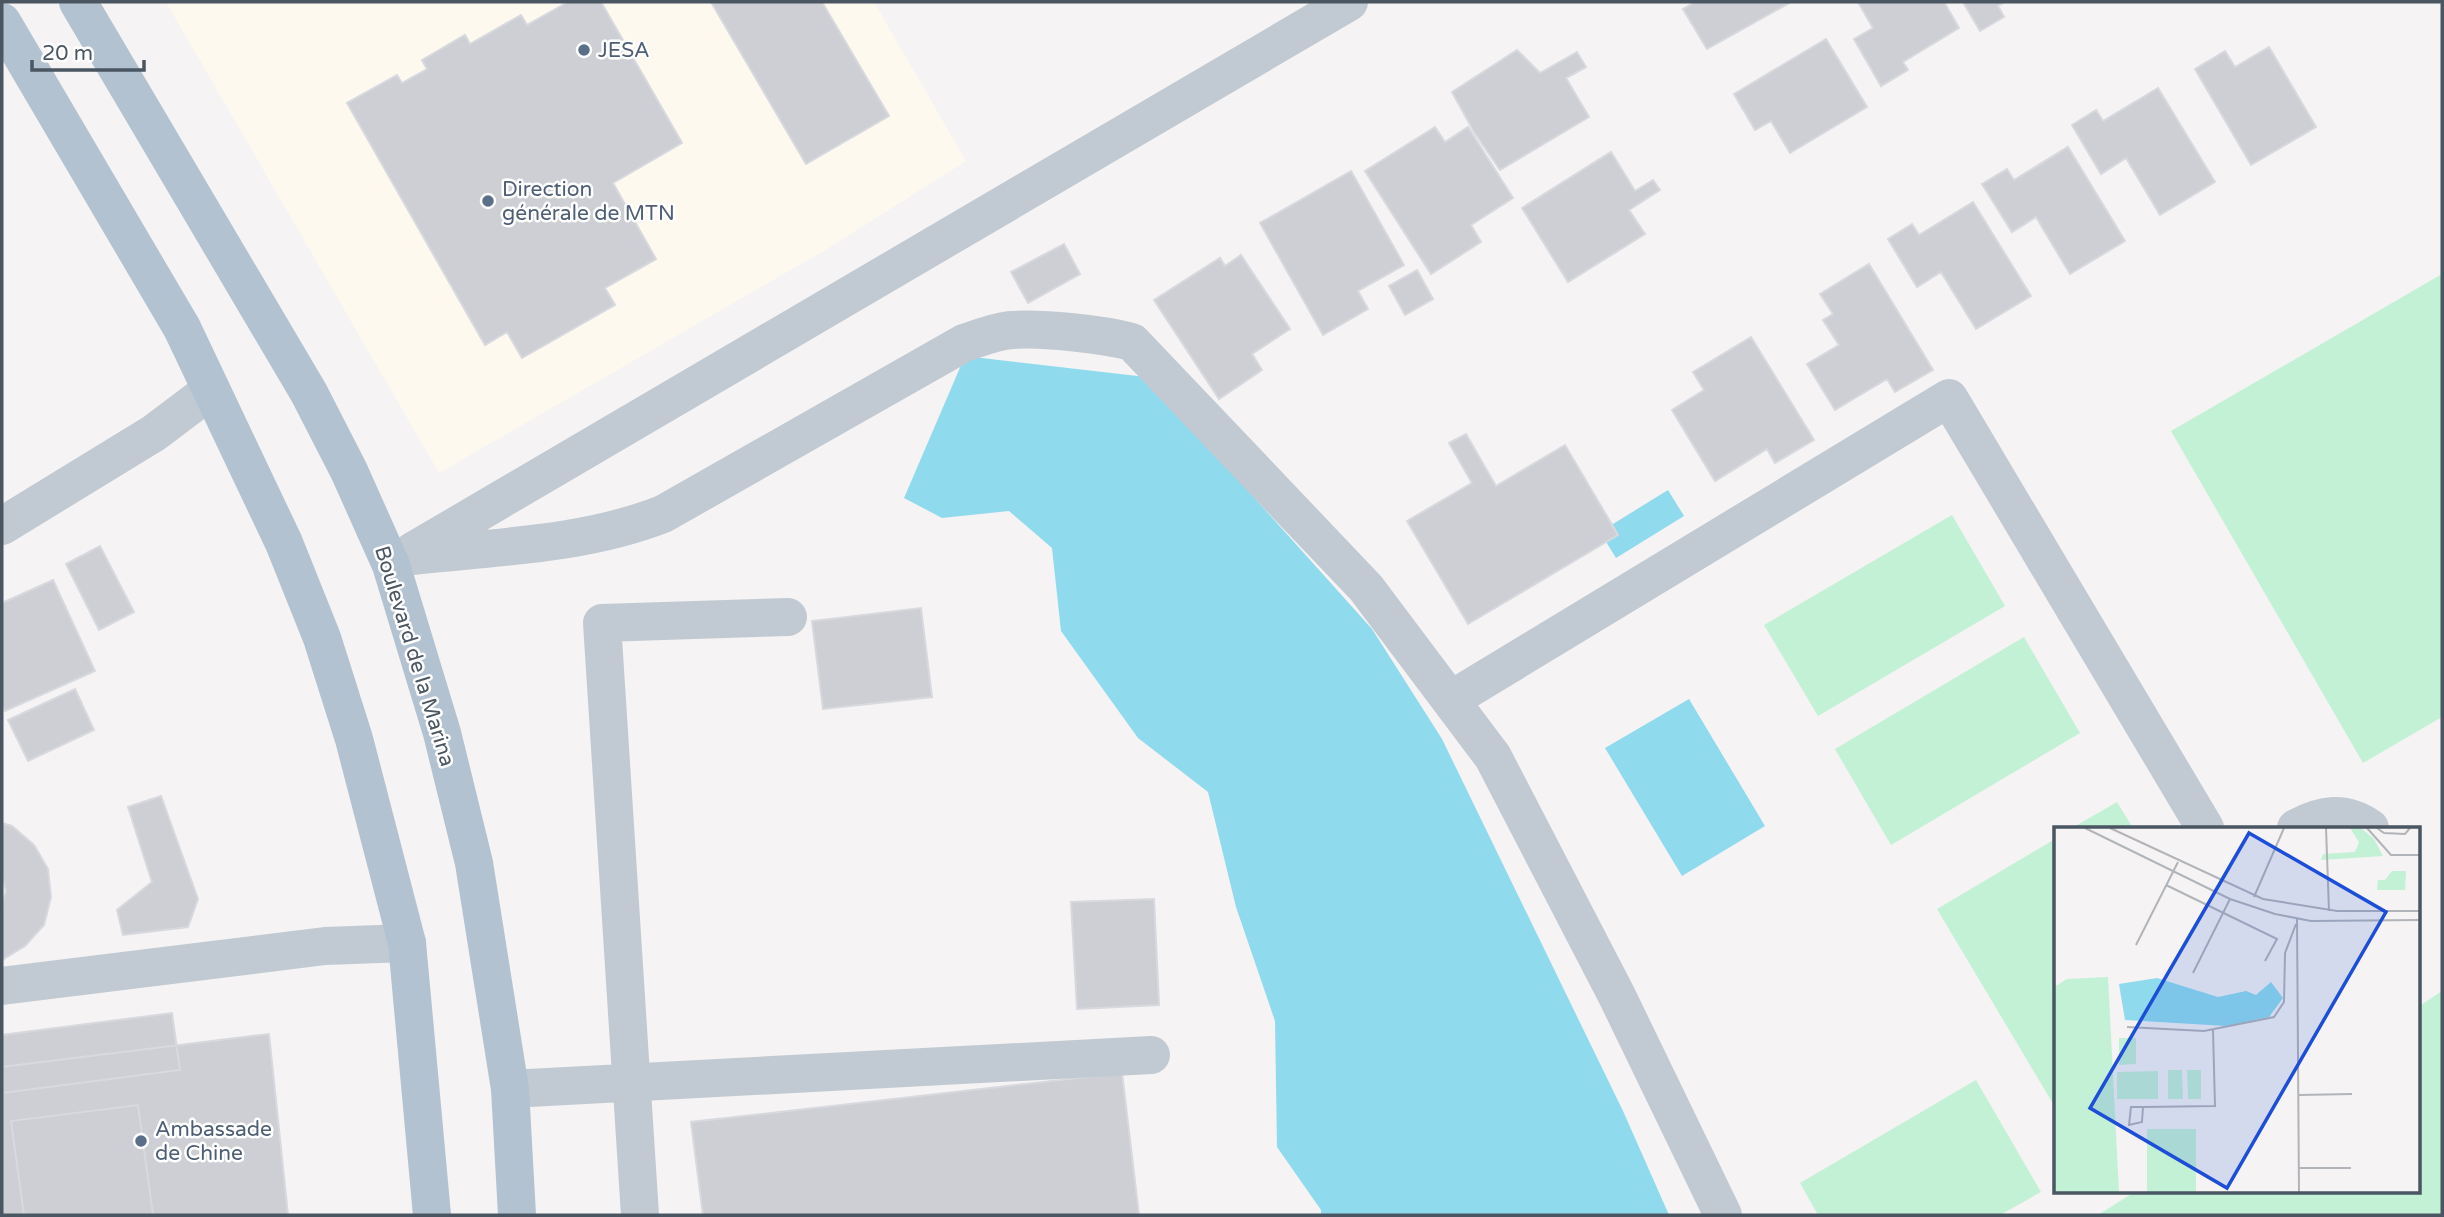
<svg xmlns="http://www.w3.org/2000/svg" width="2444" height="1217" viewBox="0 0 2444 1217" font-family="'Varela Round',sans-serif">
<style>
.commercial{fill:#fdf9ef}
.green{fill:#c3f1d5}
.water{fill:#90daee}
.building{fill:#cdcfd5;stroke:#d7d9de;stroke-width:2}
.lines{fill:none;stroke-linecap:round;stroke-linejoin:round}
.minor{stroke:#c1cad2;stroke-width:38}
.major{stroke:#b3c2d1;stroke-width:38}
.service-dot{fill:#5c6f8a;stroke:#fff;stroke-width:2.5}
.labels{text-anchor:middle;stroke-width:5;stroke-linejoin:round;paint-order:stroke}
.service-label{font-size:21px;fill:#4e5e75;stroke:#fff;text-anchor:start}
.street-label{font-size:21px;fill:#4a5661;stroke:#fff}
.inset-road{fill:none;stroke:#b1b4b9;stroke-width:2}
.view{fill:#1d4ed8;fill-opacity:0.15;stroke:#1d4ed8;stroke-width:3.5}
.inset-edge{fill:none;stroke:#4a5661;stroke-width:3.5}
</style>
<rect width="100%" height="100%" fill="#f5f3f3"/>
<path class="commercial" d="M166 2H874L966 161 827 249 439 473Z"/>
<path class="green" d="M2442 274V717L2363 763 2171 431Z
M1952 515 2005 606 1818 716 1764 625Z
M2024 637 2080 733 1891 845 1835 749Z
M2117 802 2133 828H2072Z
M2055 839V1107L1937 909Z
M2442 991V1215H2098L2136 1191H2418V1007Z
M1976 1080 2041 1192 2000 1215H1818L1800 1183Z"/>
<path class="water" d="M965 356 1146 377 1372 629 1442 739 1623 1111 1669 1215H1321V1210L1277 1147 1275 1021 1236 907 1208 792 1138 738 1061 631 1052 548 1009 511 942 518 904 498Z
M1668 490 1684 516 1616 558 1600 532Z
M1689 699 1765 826 1682 876 1605 748Z"/>
<path class="building" d="M568 2H601L682 143 613 183 656 259 605 288 615 305 522 358 507 332 485 345 347 103 397 75 402 83 427 69 422 60 465 35 470 44 521 15 527 25Z
M711 2H822L889 116 806 164Z
M1695 2H1791L1707 49 1683 9Z
M1858 2H1944L1959 28 1903 62 1908 70 1881 86 1854 39 1873 28Z
M1963 2H2005L1998 6 2004 17 1980 31Z
M1826 39 1867 107 1790 153 1771 121 1755 130 1734 94Z
M2269 47 2316 127 2251 165 2195 69 2225 51 2235 67Z
M1517 50 1540 73 1577 52 1586 67 1566 78 1589 117 1500 170 1474 132 1452 92Z
M2158 88 2215 182 2160 215 2126 158 2101 174 2072 125 2096 110 2103 121Z
M1435 127 1445 142 1468 127 1513 198 1471 225 1481 242 1431 274 1365 171Z
M2068 147 2125 241 2070 274 2036 217 2012 232 1982 184 2007 169 2014 180Z
M1611 152 1635 191 1653 180 1660 190 1629 210 1645 234 1568 282 1522 208Z
M1351 171 1404 265 1358 291 1368 309 1323 335 1260 223Z
M1973 202 2031 296 1976 329 1941 272 1917 287 1888 239 1912 224 1919 235Z
M1064 244 1080 274 1028 303 1011 272Z
M1241 255 1290 329 1252 354 1262 370 1219 399 1154 300 1220 258 1225 266Z
M1869 264 1933 370 1895 392 1887 379 1835 410 1807 364 1839 345 1823 320 1833 314 1820 294Z
M1417 270 1433 299 1405 315 1389 286Z
M1751 337 1814 440 1775 463 1767 449 1715 481 1672 410 1704 390 1693 372Z
M1466 434 1496 486 1565 445 1618 535 1468 624 1407 521 1472 483 1449 443Z
M100 546 134 612 99 630 66 564Z
M53 580 95 671 5 711 2 705V603Z
M921 608 932 697 823 709 812 621Z
M75 689 94 730 28 761 8 720Z
M161 796 198 899 188 927 123 935 117 910 152 882 128 807Z
M2 823 12 826 34 845 48 869 51 897 44 925 25 946 2 960V905L6 891 2 876Z
M1154 899 1159 1005 1077 1009 1071 902Z
M172 1013 180 1070 2 1093V1035Z
M269 1034 288 1215H2V1067Z
M1122 1073 1139 1215H703L691 1122Z
M138 1105 153 1215H24L11 1121Z"/>
<g class="lines">
<path class="minor" d="M2 526 154 433 211 390
M413 551 1349 2
M403 557C490 547 581 546 663 514L964 343C980 338 996 331 1012 330 1043 328 1102 334 1132 342L1366 588 1493 757 1617 996 1723 1215
M1452 699 1949 398 2205 828
M2296 828C2322 814 2345 810 2370 828
M2 986 325 946 407 943
M510 1089 1151 1055
M640 1215 602 623 788 617"/>
<path class="major" d="M78 2 309 393 349 471 391 565 442 733 474 863 510 1089 517 1215
M2 22 182 328 284 543 322 638 354 739 407 943 432 1215"/>
</g>
<g class="service-dot">
<circle cx="584" cy="50" r="7"/>
<circle cx="488" cy="201" r="7"/>
<circle cx="141" cy="1141" r="7"/>
</g>
<g class="labels">
<g class="service-label">
<text x="598" y="57">JESA</text>
<text x="502" y="196">Direction<tspan x="502" dy="24">générale de MTN</tspan></text>
<text x="155" y="1136">Ambassade<tspan x="155" dy="24">de Chine</tspan></text>
</g>
<g class="street-label">
<text transform="translate(415 656) rotate(73)" y="7">Boulevard de la Marina</text>
</g>
</g>
<g transform="translate(2054 827)">
<rect width="366" height="366" fill="#f5f3f3"/>
<path d="M296 1H307L320 12 329 29 267 33 269 27 301 25 305 15ZM338 44H352L351 63H323L324 53H331ZM54 150 65 365H0V160L13 152ZM65 211H82V237L65 238ZM114 243H128L129 272H114ZM133 243H147V272H134ZM104 244V272H63V245ZM93 302H142V365H93Z" fill="#c3f1d5"/>
<path d="M103 151 164 170 192 164 202 168 217 155 229 171 215 190 172 199 71 193 65 157Z" fill="#90daee"/>
<path class="inset-road" d="M31 1 176 72 221 87 257 94 366 93M56 1 209 72 283 84H366M272 1 275 84M313 1 337 28H366M323 1 330 6 351 7 356 1M112 58 223 112 211 134M200 70 230 1M243 92 245 365M82 118 124 35M139 146 176 72M73 200 150 204 220 190 230 175 231 126 242 97M245 268 298 267M89 280 88 295 75 298 77 280H89L161 279 159 203M245 341H297"/>
<path class="view" d="M195 6 332 85 173 361 36 281Z"/>
<rect width="366" height="366" class="inset-edge"/>
</g>
<rect width="2444" height="1217" fill="none" stroke="#4a5661" stroke-width="7"/>
<path d="M32 60v10h112v-10" fill="none" stroke="#4a5661" stroke-width="3.5"/>
<text x="42" y="60" font-size="21" fill="#4a5661" stroke="#ffffff" stroke-width="5" paint-order="stroke">20 m</text>
</svg>
